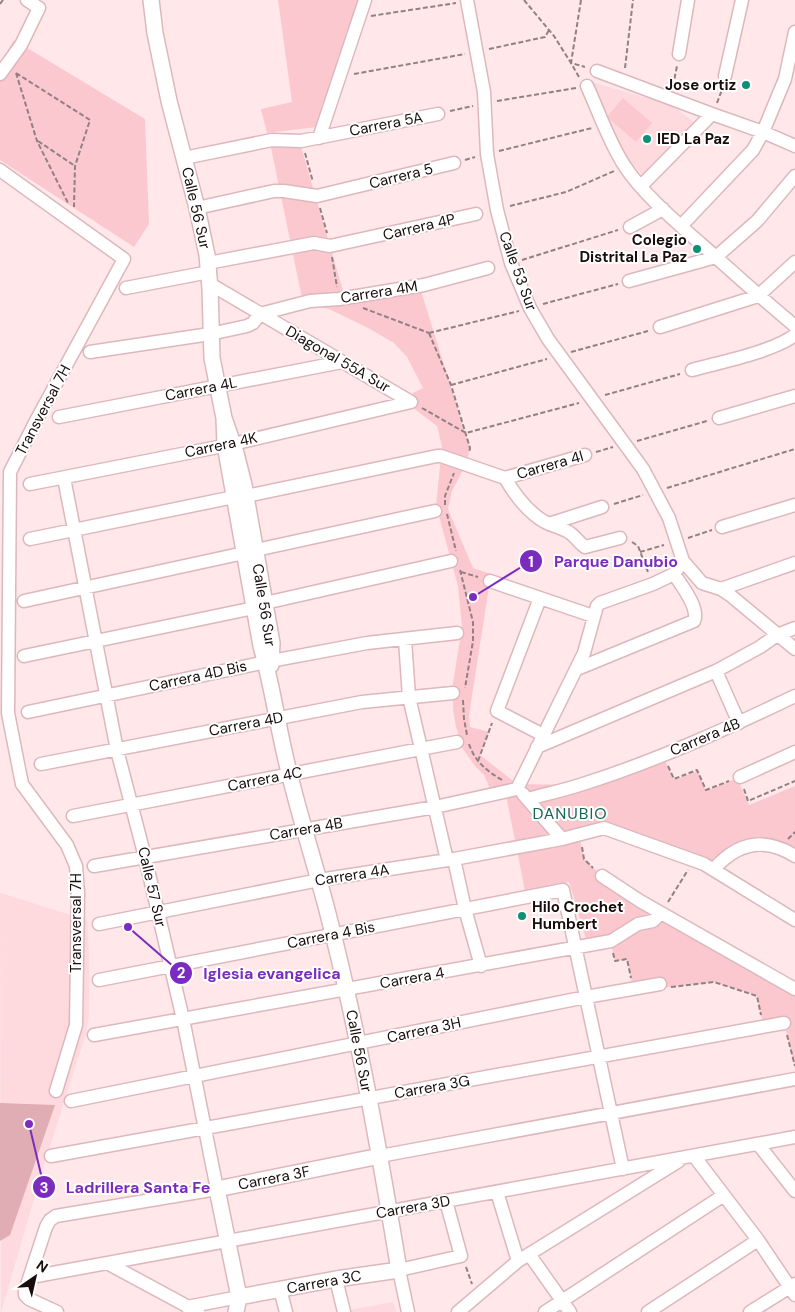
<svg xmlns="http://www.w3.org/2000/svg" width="795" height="1312" viewBox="0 0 795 1312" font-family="'DM Sans',sans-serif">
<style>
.built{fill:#fed9dd}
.green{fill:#fcc8cf}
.forest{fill:#e1adb4}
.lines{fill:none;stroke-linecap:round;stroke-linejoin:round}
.minor-casing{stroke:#dcb8bc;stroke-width:15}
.tertiary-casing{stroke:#dcb8bc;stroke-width:18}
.path{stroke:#928082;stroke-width:2;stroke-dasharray:5 2.5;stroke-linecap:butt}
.minor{stroke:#fff;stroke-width:12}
.tertiary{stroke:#fff;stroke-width:15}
.poi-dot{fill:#0e9077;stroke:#fff;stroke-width:2}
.labels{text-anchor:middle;stroke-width:4;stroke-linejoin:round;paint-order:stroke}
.poi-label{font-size:15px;font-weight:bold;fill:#180c0d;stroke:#fff;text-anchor:end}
.street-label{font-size:15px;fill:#180c0d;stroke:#fff}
.neighbourhood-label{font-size:16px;letter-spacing:1px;fill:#156654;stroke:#fff}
.leader{fill:none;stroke:#7b2cbf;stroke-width:2}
.callout-dot{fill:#7b2cbf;stroke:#fff;stroke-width:2}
.mark-label{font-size:15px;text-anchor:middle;font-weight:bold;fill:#fff}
.callout-label{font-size:16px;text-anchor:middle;font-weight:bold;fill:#7b2cbf;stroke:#fff;stroke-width:4;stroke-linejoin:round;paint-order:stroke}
</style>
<rect width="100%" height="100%" fill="#ffe7ea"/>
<path class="built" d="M591 82 671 105 694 122 644 176 622 155Z
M0 893 87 920 89 953V1014L86 1033 44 1165 1 1312Z
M393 1302 396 1312H349V1310Z"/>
<path class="green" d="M278 0H359L317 127 267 133 261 109 292 102Z
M14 40 145 119 149 224 134 247 0 160V63Z
M623 98 652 123 636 142 607 117Z
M270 143H300L346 301 420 288 470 448 466 464 452 491 448 509 473 568 491 574 469 715 470 727 489 732 480 755 517 784 584 785 663 756 674 780 698 771 706 791 737 778 749 805 795 786V851L738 843 725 850 713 862 614 824 602 823 579 835 584 859 602 876 795 989V1066L784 1024 764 1029 757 996 714 982 660 988 632 984 627 959 615 961 609 935 586 939 569 882 525 891 505 790 491 791 484 775 475 766 463 749 456 727 453 709V683L462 627 458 586 436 505 442 447 437 426 412 407 413 393 423 388 407 357 394 343 368 328 329 309 303 303Z"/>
<path class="forest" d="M0 1103 55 1105 10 1235 0 1241Z"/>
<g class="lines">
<g class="minor-casing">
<path id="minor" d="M467 0 484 92 487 154 497 210 511 263 530 308 548 339 643 469 669 518 683 561 702 583 721 589 730 595 795 649
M679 54 688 0
M597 71 712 114 763 132 795 146
M0 74 21 45 39 8 27 0
M725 76 742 0
M587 86C599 112 608 140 624 165 641 192 676 222 701 244 732 271 762 299 795 326
M319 138 365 0
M184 158 272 140 301 141 438 114
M0 170 124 259 38 417 10 472 8 713 22 784 67 845 76 866 78 893 76 1025 56 1091
M641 186 712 114
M197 208 274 191H284L317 196 454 163
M681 226 753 150 763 132 785 79 795 32
M630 227 663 209
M208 263 314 243 330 246 476 214
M629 281 716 257 757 221 795 176
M210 284 411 402
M126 288 209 272
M660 327 758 296 795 262
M90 352 210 334 247 326 253 323 260 314 310 301 339 299 424 285 488 268
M692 370C721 362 772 352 795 335
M59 417 342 362
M719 418 795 396
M505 478C515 495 527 512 545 522 553 526 563 528 570 533 576 537 579 543 585 547L620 538
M30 484 233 444 411 402
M246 496 437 456H441L505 478 585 455
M549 524 602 507
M722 527 795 505
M30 539 234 497
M256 550 435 511
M490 581 593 616
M721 589 795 563
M540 598 497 711 543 735
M24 601 244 553
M265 603 451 561
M405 640 409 697 447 860
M24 656 254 608
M577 669 694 621C700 608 681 585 674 574
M716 671 739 723
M28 712 271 661 367 643 457 633
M537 747 716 671 760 647 777 635 795 628
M41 764 362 702 453 693
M740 777 795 752
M517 789 584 653 597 606 600 603 653 584 674 574 683 561
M523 794 562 839
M528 799C546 794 565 790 583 784 656 761 726 729 795 696
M73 816 457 742
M454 859 465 909 481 966
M94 866 435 807 517 789
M714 869C738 842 765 837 795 856
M602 876 640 901 795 989
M99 924 319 880 454 859 562 839 604 828 704 864 795 920
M99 980 563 890 623 1169
M94 1035 611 941 638 924 653 921 661 913
M71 1101 586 997 660 984
M758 1144 795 1191
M51 1156 784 1023
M380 1156 795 1079
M694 1156 758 1240 795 1295
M497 1192 518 1261
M529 1254 570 1312
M107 1263 198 1312
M31 1277 795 1137
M336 1279 344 1312
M280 1289 286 1312
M187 1307 239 1297
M57 1312 29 1299 25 1295V1291L46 1227 50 1220 56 1216 217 1189 183 1019 145 857 117 750 64 478
M408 1312 399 1270 461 1256 446 1201
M458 1312 518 1261 679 1161
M545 1312 724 1195
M648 1312 758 1240
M750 1312 795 1284"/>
</g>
<g class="tertiary-casing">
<path id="tertiary" d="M151 0 155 33 169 101 197 208 207 255 210 288 212 358 224 418 236 453 244 485 272 643 271 665
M224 418 225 445 261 646C273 688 278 730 289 772 300 818 315 864 327 910 358 1029 379 1149 399 1270L336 1279 239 1297
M236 1312 239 1297 217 1189 380 1156"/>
</g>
<path class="path" d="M524 0 554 36 571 63 585 67
M0 4 3 0
M371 16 456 3
M489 49 545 37 549 30
M625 68 633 0
M16 73 90 120 75 166 74 207
M16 73 37 141 68 203
M354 74 465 54
M579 77 571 63 581 0
M673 86 677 66
M497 101 576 88
M717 103 723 87
M450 111 473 106
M38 141 75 166
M499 151 592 128
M305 153 313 182
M465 160 475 157
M510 206 566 192 614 171
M320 208 327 233
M332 257 337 287
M522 260 618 230
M543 304 618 284
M363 308 429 333
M429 333 519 311
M429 333 451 385 470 448 469 453
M571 352 648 331
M451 385 547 359
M605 395 680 374
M422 408 466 433 579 403
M637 441 707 421
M596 452 613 447
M667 488 795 449
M614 504 643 495
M445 505V496L454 473
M447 514 456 551
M688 538 712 530
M632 542 638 546 648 572
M640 552 664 545
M460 570 473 622V641L465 688
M461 572 478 577
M463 700 464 719 467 735
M469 744C475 762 487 771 502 780
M478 761 492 723
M668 766 674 779 697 770 706 790 729 781
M744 789 748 801 795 781
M788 839 795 832
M582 847 584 859 593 868
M668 902 688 870
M613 953 615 961 627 959 631 978
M671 987 714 982 757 996 761 1015
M787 1035 795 1066
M466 1267 472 1284"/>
<use href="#minor" class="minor"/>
<use href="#tertiary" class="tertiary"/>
</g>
<g class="poi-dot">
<circle cx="746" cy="85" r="5"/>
<circle cx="647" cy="139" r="5"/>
<circle cx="697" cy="249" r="5"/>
<circle cx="522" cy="916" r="5"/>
</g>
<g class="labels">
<g class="poi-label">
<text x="736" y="90">Jose ortiz</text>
<text x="657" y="144" text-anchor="start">IED La Paz</text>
<text x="687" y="245">Colegio<tspan x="687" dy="17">Distrital La Paz</tspan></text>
<text x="532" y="912" text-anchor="start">Hilo Crochet<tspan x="532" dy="17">Humbert</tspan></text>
</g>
<g class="street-label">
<text transform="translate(386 124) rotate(-11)" y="5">Carrera 5A</text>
<text transform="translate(401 176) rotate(-14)" y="5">Carrera 5</text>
<text transform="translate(196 208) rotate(77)" y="5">Calle 56 Sur</text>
<text transform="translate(419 227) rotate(-13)" y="5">Carrera 4P</text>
<text transform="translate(518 271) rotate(70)" y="5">Calle 53 Sur</text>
<text transform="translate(379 292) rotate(-9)" y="5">Carrera 4M</text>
<text transform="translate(338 359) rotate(30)" y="5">Diagonal 55A Sur</text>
<text transform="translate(201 389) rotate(-11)" y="5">Carrera 4L</text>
<text transform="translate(43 410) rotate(-62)" y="5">Transversal 7H</text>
<text transform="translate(221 445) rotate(-12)" y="5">Carrera 4K</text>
<text transform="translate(550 465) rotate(-16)" y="5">Carrera 4I</text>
<text transform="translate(264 605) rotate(81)" y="5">Calle 56 Sur</text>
<text transform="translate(198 676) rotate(-12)" y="5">Carrera 4D Bis</text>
<text transform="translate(246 724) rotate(-11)" y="5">Carrera 4D</text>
<text transform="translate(705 737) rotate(-23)" y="5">Carrera 4B</text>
<text transform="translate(265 779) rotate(-11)" y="5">Carrera 4C</text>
<text transform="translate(306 829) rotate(-10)" y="5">Carrera 4B</text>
<text transform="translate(352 875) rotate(-9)" y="5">Carrera 4A</text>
<text transform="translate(152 887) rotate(77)" y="5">Calle 57 Sur</text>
<text transform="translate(76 923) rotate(-90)" y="5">Transversal 7H</text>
<text transform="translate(331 935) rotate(-11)" y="5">Carrera 4 Bis</text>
<text transform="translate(412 978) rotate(-10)" y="5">Carrera 4</text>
<text transform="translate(424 1030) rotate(-12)" y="5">Carrera 3H</text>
<text transform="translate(359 1051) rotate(79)" y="5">Calle 56 Sur</text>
<text transform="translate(432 1087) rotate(-10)" y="5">Carrera 3G</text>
<text transform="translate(274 1178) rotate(-11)" y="5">Carrera 3F</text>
<text transform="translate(413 1207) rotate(-10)" y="5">Carrera 3D</text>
<text transform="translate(324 1282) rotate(-10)" y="5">Carrera 3C</text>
</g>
<g class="neighbourhood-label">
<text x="570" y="819">DANUBIO</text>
</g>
</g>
<path class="leader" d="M473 597L531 561M128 927L181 973M29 1124L44 1187"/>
<g class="callout-dot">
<circle cx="473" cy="597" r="5"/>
<circle cx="128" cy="927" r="5"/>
<circle cx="29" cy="1124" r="5"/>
<circle cx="531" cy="561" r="12"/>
<circle cx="181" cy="973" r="12"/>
<circle cx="44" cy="1187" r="12"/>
</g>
<g class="mark-label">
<text x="531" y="567">1</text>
<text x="181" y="978">2</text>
<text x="44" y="1193">3</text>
</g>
<g class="callout-label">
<text x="616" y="567">Parque Danubio</text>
<text x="272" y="979">Iglesia evangelica</text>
<text x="138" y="1193">Ladrillera Santa Fe</text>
</g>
<g transform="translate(35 1277) rotate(34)" stroke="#ffffff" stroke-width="4" paint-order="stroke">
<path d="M0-4L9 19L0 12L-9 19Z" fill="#180c0d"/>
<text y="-8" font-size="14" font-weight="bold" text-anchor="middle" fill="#180c0d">N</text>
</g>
</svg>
